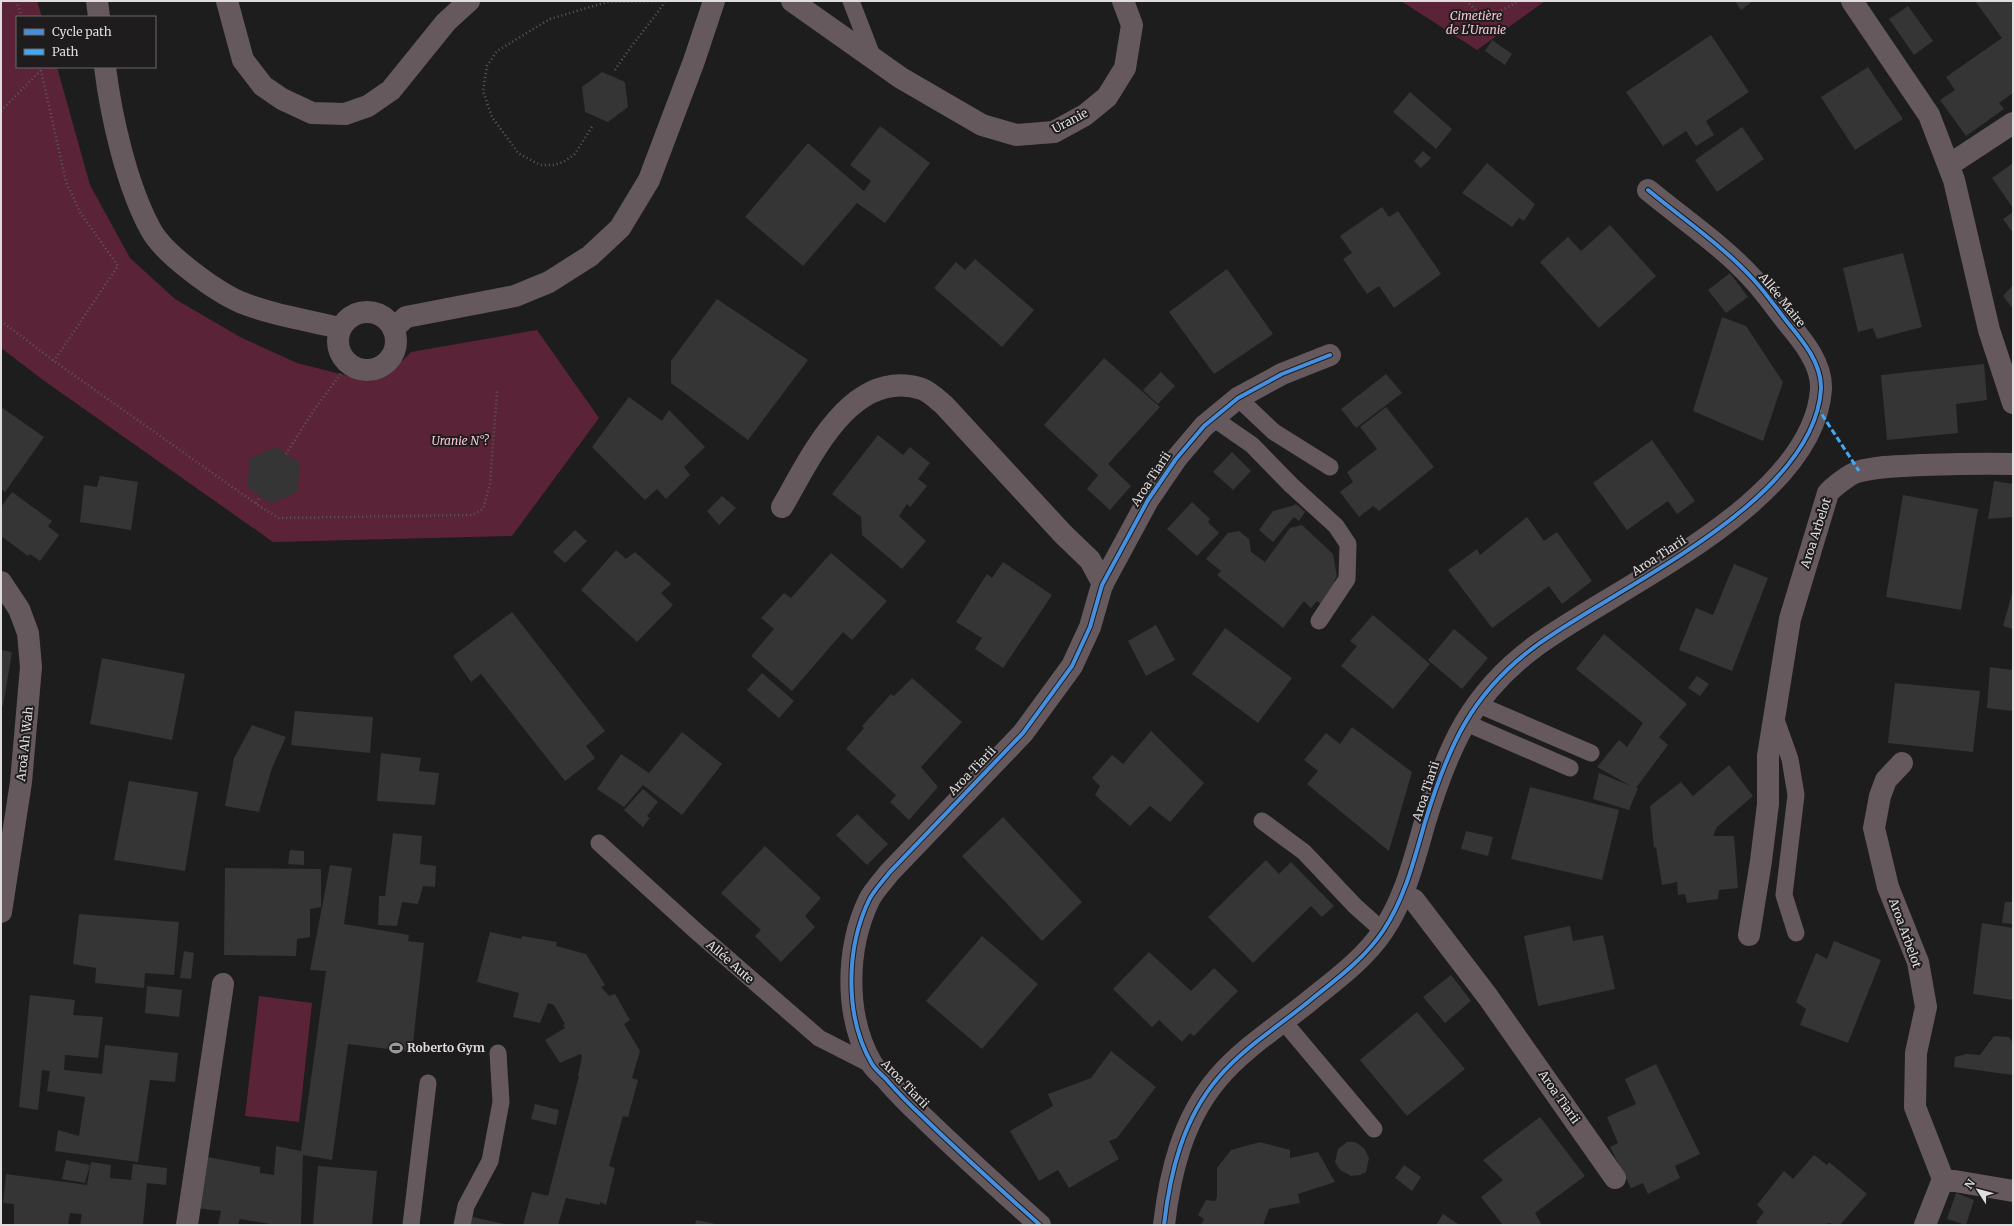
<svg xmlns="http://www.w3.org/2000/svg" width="2014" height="1226" viewBox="0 0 2014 1226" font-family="Merriweather,serif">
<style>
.green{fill:#5b2337}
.building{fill:#363535}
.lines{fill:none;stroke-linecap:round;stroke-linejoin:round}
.path{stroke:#5f585a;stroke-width:2.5;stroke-dasharray:1 3;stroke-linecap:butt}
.service{stroke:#65595d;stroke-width:17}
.minor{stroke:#65595d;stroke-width:22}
.quiet{stroke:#3fa9f5;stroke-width:3;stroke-dasharray:6 3;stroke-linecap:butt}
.cycleway-casing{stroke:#1e1c1c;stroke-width:6}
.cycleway{stroke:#468fdf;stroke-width:4}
.labels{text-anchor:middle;stroke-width:4;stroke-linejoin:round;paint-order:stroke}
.park-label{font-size:12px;font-style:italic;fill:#f6c5d2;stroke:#1e1c1c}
.street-label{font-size:12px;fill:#dfdddd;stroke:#1e1c1c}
.poi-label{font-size:12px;font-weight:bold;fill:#dfdddd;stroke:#1e1c1c;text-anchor:start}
</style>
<rect width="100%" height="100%" fill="#1d1d1d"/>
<path class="green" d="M1 1H37L42 17H17V67H57L90 185 130 258 175 299 242 338 297 363 368 381 392 371 411 352 537 330 599 418 512 536 273 542 43 380 1 348Z
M1401 1H1545L1477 50Z
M259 996 312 1003 299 1122 245 1116Z"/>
<path class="building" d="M1735 1H1753L1741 10Z
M1975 1H2013V93L1999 103 2004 109 1966 136 1940 100 1955 90 1946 77 2002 38Z
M1908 6 1933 41 1914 55 1889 19Z
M1711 35 1749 92 1706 121 1714 135 1696 146 1686 131 1663 146 1626 92Z
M1492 40 1512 54 1505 65 1485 51Z
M1868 67 1903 119 1855 150 1821 97Z
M602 72 625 82 628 107 608 122 585 112 582 87Z
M1410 92 1452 129 1436 149 1393 112Z
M880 126 930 163 885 223 857 203 803 266 745 217 808 143 864 191 871 181 850 165Z
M1742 127 1764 159 1717 192 1695 160Z
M1423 151 1431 158 1421 168 1414 161Z
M1487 163 1535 204 1524 221 1519 218 1512 227 1462 193Z
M2013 163V208L1992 178Z
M1382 207 1389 217 1398 211 1441 274 1394 308 1379 286 1367 294 1343 259 1352 253 1340 236Z
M2013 212V233L2003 219Z
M1610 225 1656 276 1599 328 1540 262 1568 237 1581 251Z
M1903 253 1922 327 1877 339 1873 328 1858 332 1843 268Z
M975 259 1034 310 1002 347 934 288 956 262 965 270Z
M1227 269 1273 334 1214 374 1169 312Z
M1730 273 1748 297 1726 313 1708 290Z
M2013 285V309L2003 296Z
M717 299 808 360 748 440 671 383V361Z
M1722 317 1746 326 1783 382 1763 441 1693 411Z
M1104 358 1160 407 1108 464 1131 486 1110 510 1087 489 1098 475 1044 425Z
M1984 364 1987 400 1956 404 1958 433 1887 440 1881 375Z
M1161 372 1175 386 1158 404 1143 390Z
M1386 374 1402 393 1356 428 1341 409Z
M629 397 662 421 669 410 705 447 684 467 690 475 666 499 657 489 645 500 592 447Z
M1 407 44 437 5 492 1 489Z
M1386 407 1434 467 1379 511 1373 506 1359 517 1340 492 1353 482 1347 472 1377 449 1360 427Z
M878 435 903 455 910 447 930 463 918 479 927 486 910 507 907 504 899 516 926 541 902 569 862 535 861 517 832 494Z
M1652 440 1695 501 1677 514 1668 501 1627 530 1593 483Z
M276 447 300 463 297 492 271 504 247 487 250 458Z
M1232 452 1251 471 1233 490 1213 472Z
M100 476 138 482 131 530 80 522 84 485 97 487Z
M1994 481 2013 484V517L1988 519Z
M12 492 52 521 48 526 59 535 40 561 30 554 28 556 1 536V507Z
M1903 495 1978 509 1961 610 1886 597Z
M722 496 736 508 719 525 707 511Z
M1192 502 1210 519 1208 522 1219 533 1197 556 1167 529Z
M1296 504 1305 512 1299 521 1294 517 1273 542 1259 530 1273 511 1292 506Z
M1527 517 1544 541 1557 532 1592 581 1562 604 1549 586 1492 628 1448 570 1477 549 1480 555Z
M1302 525 1333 554 1337 577 1334 581 1337 584 1321 604 1317 601 1311 608 1304 601 1283 628 1217 575 1221 571 1206 559 1228 533 1239 531 1249 539 1251 552 1265 562 1290 528Z
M575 530 587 541 565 563 553 552Z
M616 550 626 559 635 552 671 584 661 593 673 605 637 642 581 590Z
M831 553 887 601 852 640 843 632 792 691 751 656 774 629 761 618 784 593 791 598Z
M1003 562 1052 595 1003 668 975 649 982 638 956 622 987 574 992 578Z
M1734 564 1768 578 1732 671 1679 650 1696 608 1713 615Z
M2013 590V629L2003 626Z
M512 612 605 731 586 746 595 758 565 781 481 674 471 682 453 656Z
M1373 615 1430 664 1393 709 1341 666 1357 646 1350 641Z
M1156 625 1175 660 1146 676 1128 641Z
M1225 628 1292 678 1258 723 1192 674Z
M1454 629 1488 658 1462 689 1428 660Z
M1604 634 1687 704 1659 737 1668 745 1636 788H1638L1629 810 1593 799 1599 773 1631 786 1597 767 1619 740 1627 747 1643 723 1576 669Z
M1 650 12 652 3 706H1Z
M102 658 185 674 172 740 90 724Z
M1990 667 2013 670V711L1987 708Z
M762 673 794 701 779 718 747 690Z
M1697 676 1709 684 1700 696 1688 688Z
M912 678 962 722 921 767 938 787 909 820 890 802 896 795 846 749 864 728 862 726 891 694 894 696Z
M1895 683 1980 691 1973 752 1888 743Z
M295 711 373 717 370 753 291 745Z
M252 725 286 737 272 768 259 812 225 806 234 758Z
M1352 727 1412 772 1389 851 1307 784 1318 771 1304 760 1326 733 1340 744Z
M1151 731 1204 783 1170 822 1150 806 1130 826 1095 795 1100 786 1092 778 1112 755 1123 764Z
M682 732 722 764 682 815 643 785 624 807 597 789 621 754 649 773Z
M381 753 421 758 419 771 439 773 435 805 377 801Z
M1729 765 1753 796 1717 827 1713 836H1734L1738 888 1719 890 1718 899 1687 903 1685 894 1678 895 1677 882 1662 885 1656 847 1654 848 1650 806 1681 782 1693 796Z
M129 781 198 792 185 871 114 860Z
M1530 787 1619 810 1602 880 1511 859Z
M643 789 658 802 647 816 650 818 643 827 624 810Z
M857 814 888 844 867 865 836 835Z
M1003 817 1082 902 1042 941 962 856Z
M1466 831 1493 837 1488 856 1461 849Z
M393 833 422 836 420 864 436 866 435 887 423 886 418 904 402 902 397 926 378 925 379 896H385Z
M765 846 821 898 805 916 815 927 781 962 755 936 761 930 721 893Z
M290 850 304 851V865L288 864Z
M1266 860 1279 874 1291 862 1334 906 1322 917 1311 906 1253 963 1208 917Z
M330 865 352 868 344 924 409 935 408 941 424 943 412 1052 348 1044 332 1160 303 1155 301 1225H276L240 1219 238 1225H218L221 1211 196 1208 207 1157 260 1167V1173L274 1175 276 1146 301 1151 326 971 310 970Z
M225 868 321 869V907L310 909V937L297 939 296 956 224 955Z
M2005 902H2013V924L2002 923Z
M79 914 179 922 174 975 145 973 144 988 95 983 96 968 73 964Z
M1982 923 2013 928V1000L1973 994Z
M1570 926 1573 941 1603 935 1615 989 1538 1006 1524 936Z
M490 932 521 939 522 936 557 942 556 946 586 954 605 985 601 987 609 996 615 994 630 1020 624 1024 640 1051 632 1078 638 1080 628 1117 623 1116 609 1166 615 1168 606 1205 600 1202V1205L566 1198 558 1225H523L532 1192 548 1196 579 1076H578L582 1056 580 1054 560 1063 545 1040 565 1028 563 1025 565 1024 554 1005 548 1003 540 1023 513 1017 519 993 477 982Z
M982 936 1038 984 982 1049 926 1001Z
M1834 941 1881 960 1848 1043 1800 1025 1806 1009 1796 1002 1816 953 1827 959Z
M184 951 194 953 191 979 180 978Z
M1149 952 1191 991 1214 968 1238 991 1194 1036 1190 1033 1182 1042 1159 1020 1152 1027 1113 989Z
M1451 975 1471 1001 1445 1023 1423 997Z
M147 986 182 990 179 1017 145 1013Z
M30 995 75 1000 73 1015 103 1017 98 1058 65 1055 64 1070 102 1074 105 1045 178 1053 175 1082 150 1080 138 1162 55 1151 58 1130 79 1136 85 1097 47 1091 50 1071 42 1070 38 1110 19 1107Z
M1417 1012 1465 1069 1407 1116 1360 1060Z
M1994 1036 2009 1037 2013 1043V1075L1954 1067 1955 1057 1966 1054 1980 1055Z
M1111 1051 1156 1087 1117 1138 1109 1141 1119 1159 1069 1188 1058 1170 1039 1181 1010 1131 1053 1106 1048 1094 1091 1078Z
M1656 1064 1700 1154 1675 1166 1680 1178 1648 1194 1643 1183 1631 1188 1610 1147 1618 1143 1607 1117 1636 1104 1625 1079Z
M535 1104 559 1110 556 1125 531 1119Z
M1540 1117 1585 1176 1535 1213 1542 1225H1503L1481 1197 1503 1180 1483 1160Z
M1260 1142 1290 1150V1158L1318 1152 1335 1182 1298 1194 1300 1203 1269 1209 1263 1225H1201L1204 1219 1198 1215 1206 1200 1215 1201 1217 1197V1168L1231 1150Z
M1347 1142H1355L1364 1148 1369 1158 1366 1172 1360 1175 1351 1176 1340 1170 1335 1162 1338 1149Z
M1814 1155 1827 1165 1829 1162 1867 1194 1840 1225 1828 1223 1826 1225H1759L1756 1222 1764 1212 1757 1205 1784 1171 1793 1179Z
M66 1160 90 1165 85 1183 62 1179Z
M91 1162 111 1165 110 1178 131 1180 133 1164 167 1168 166 1185 147 1183 143 1225H80L82 1214 70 1213 68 1225H14V1204L3 1203 6 1174 87 1185Z
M1404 1165 1421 1177 1412 1191 1395 1178Z
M318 1166 377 1171 372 1225 313 1224Z
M1956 1193 1974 1200 1966 1225 1947 1219Z
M1443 1214 1460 1225H1436Z
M472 1217 505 1224V1225H470Z
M696 1220 716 1224V1225H695Z"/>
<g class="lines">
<path class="path" d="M16 1 22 17
M1466 1 1478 12H1499L1518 1
M41 70 66 182 80 212 118 266 54 361
M615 70C630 46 649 25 665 2
M1 111 41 70 40 67
M592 127 574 155 563 162 554 165H540L518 153 492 117 483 91 487 66 497 51 550 19 607 2 668 1
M1 321 54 361 262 508 279 518 472 515 483 509 490 484 497 391
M286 454 314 410 348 364
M256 503 260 497"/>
<path class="service" d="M851 1 873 58
M1238 398 1274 432 1330 467
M1213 418 1252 445 1291 485 1336 526 1348 544 1347 579 1319 621
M1477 704 1591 753
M1775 717 1790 759 1796 795 1784 895 1796 933
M1464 722 1570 768
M1262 821 1304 852 1355 906 1383 931
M599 843 697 932 819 1038 872 1065
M1284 1022 1374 1129
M411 1225 428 1083
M462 1225 466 1206 490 1161 501 1102 498 1053"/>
<path class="minor" d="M97 1 99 17
M227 1 243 60 263 86 282 99 312 113 345 114 368 106 391 90 446 22 469 1
M792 1 901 78 982 125 1016 135 1054 132 1085 115 1107 97 1125 68 1132 25 1123 1
M1852 1 1929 115 1954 180 1989 330 2013 403
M105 67C111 116 127 187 151 230 164 254 215 291 240 302 272 315 307 320 340 328
M1949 165 2013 123
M338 341a29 29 0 1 1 58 0a29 29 0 1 1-58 0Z
M393 329 406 317 515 296 549 282 590 256 620 228 649 180 694 61 714 1
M782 507C810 459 851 366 922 389 930 392 938 400 944 405L1063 534 1090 560 1103 584
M1 582 19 609 28 633 31 667 21 782 1 912
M1902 763 1886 780 1880 796 1874 828 1888 887 1918 962 1926 1007 1916 1053 1915 1107 1943 1179 1925 1225
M1402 895 1414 900 1488 997 1615 1178
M1749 935 1761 861 1768 804V756L1790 619 1828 493C1833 487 1850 474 1857 472 1878 466 1900 466 1921 465 1952 464 1982 463 2013 464
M1943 1179 2013 1191
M187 1225 223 984
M1040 1225C1001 1190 962 1155 924 1118 911 1106 898 1093 886 1079 881 1074 875 1069 872 1064 844 1016 846 948 869 900 874 890 883 881 889 873L1023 733 1072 666 1090 627 1102 585 1148 500 1176 459 1204 426 1238 398 1282 374 1330 355
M1164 1225C1170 1172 1183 1119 1218 1078 1244 1047 1282 1024 1313 998 1338 978 1365 958 1383 931 1405 898 1414 860 1425 822 1448 747 1471 693 1537 645 1618 586 1814 502 1821 389 1822 364 1803 341 1788 323 1776 308 1766 293 1753 279 1723 246 1683 219 1648 190"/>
<path class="quiet" d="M1817 407 1859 471"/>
<g class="cycleway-casing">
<path id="cycleway" d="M1040 1225C1001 1190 962 1155 924 1118 911 1106 898 1093 886 1079 881 1074 875 1069 872 1064 844 1016 846 948 869 900 874 890 883 881 889 873L1023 733 1072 666 1090 627 1102 585 1148 500 1176 459 1204 426 1238 398 1282 374 1330 355
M1164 1225C1170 1172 1183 1119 1218 1078 1244 1047 1282 1024 1313 998 1338 978 1365 958 1383 931 1405 898 1414 860 1425 822 1448 747 1471 693 1537 645 1618 586 1814 502 1821 389 1822 364 1803 341 1788 323 1776 308 1766 293 1753 279 1723 246 1683 219 1648 190"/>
</g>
<use href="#cycleway" class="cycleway"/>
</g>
<defs>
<g id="stadium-bare" transform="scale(1.08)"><path d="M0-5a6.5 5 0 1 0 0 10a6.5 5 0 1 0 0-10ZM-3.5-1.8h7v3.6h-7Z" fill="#9b9a9a" stroke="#1e1c1c" stroke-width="2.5" paint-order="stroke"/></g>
</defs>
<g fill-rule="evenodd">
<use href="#stadium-bare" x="396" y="1048"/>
</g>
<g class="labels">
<g class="park-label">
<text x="1476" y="20">Cimetière<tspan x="1476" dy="14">de L'Uranie</tspan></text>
<text x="460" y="445">Uranie N°?</text>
</g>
<g class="street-label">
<text transform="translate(1070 121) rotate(-28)" y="4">Uranie</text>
<text transform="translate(1782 300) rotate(51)" y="4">Allée Maire</text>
<text transform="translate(1151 479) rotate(-57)" y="4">Aroa Tiarii</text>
<text transform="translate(1816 533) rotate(-72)" y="4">Aroa Arbelot</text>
<text transform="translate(1659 556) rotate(-33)" y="4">Aroa Tiarii</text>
<text transform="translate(25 744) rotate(-84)" y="4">Aroā Ah Wah</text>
<text transform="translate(972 771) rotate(-46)" y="4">Aroa Tiarii</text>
<text transform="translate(1426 791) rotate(-72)" y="4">Aroa Tiarii</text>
<text transform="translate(1905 933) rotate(70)" y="4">Aroa Arbelot</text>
<text transform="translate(730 962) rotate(41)" y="4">Allée Aute</text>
<text transform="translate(905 1084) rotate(46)" y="4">Aroa Tiarii</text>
<text transform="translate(1559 1097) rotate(55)" y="4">Aroa Tiarii</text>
</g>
<g class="poi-label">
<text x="407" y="1052">Roberto Gym</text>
</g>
</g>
<rect width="2014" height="1226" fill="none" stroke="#dfdddd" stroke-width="4"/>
<rect x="16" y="16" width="140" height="52" fill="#1e1c1c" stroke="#6b6969"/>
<rect x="24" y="29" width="20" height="6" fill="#468fdf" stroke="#6b6969"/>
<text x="52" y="36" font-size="12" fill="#dfdddd">Cycle path</text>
<rect x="24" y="49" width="20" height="6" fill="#3fa9f5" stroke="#6b6969"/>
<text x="52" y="56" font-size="12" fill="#dfdddd">Path</text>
<g transform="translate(1978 1190) rotate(306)" stroke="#1e1c1c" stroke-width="3" paint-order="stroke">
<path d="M0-3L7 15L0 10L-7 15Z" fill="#dfdddd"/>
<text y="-6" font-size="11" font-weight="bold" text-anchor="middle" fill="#dfdddd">N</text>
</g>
</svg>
